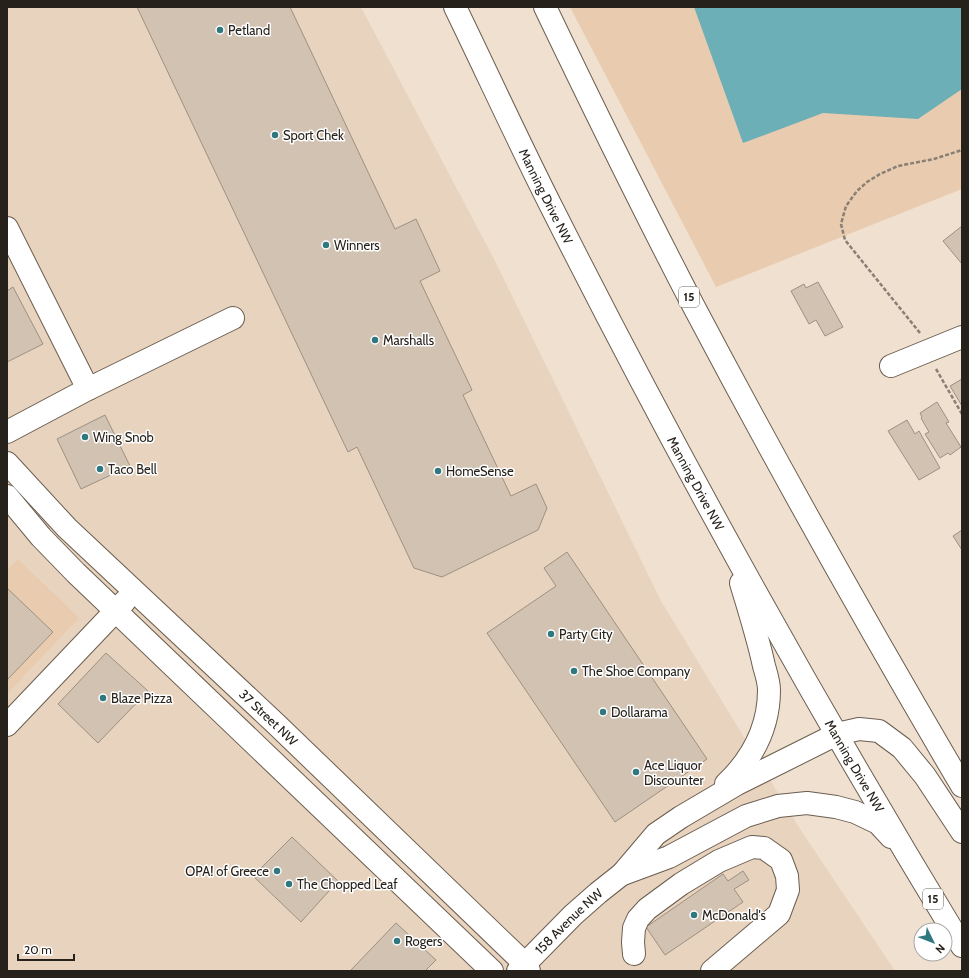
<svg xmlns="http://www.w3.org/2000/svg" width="969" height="978" viewBox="0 0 969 978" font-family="Cabin,sans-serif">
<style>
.built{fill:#e8d3be}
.green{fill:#e9ccaf}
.water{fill:#6cafb7}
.building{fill:#d1c2b2;stroke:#9e9081}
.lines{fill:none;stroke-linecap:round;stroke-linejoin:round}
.minor-casing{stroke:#6b5d4f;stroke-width:24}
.major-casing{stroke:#6b5d4f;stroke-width:24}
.path{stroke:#897f74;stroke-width:2.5;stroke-dasharray:4 2;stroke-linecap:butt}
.minor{stroke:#fff;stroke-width:22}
.major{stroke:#fff;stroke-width:22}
.poi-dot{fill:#307880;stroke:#fff;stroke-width:1.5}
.labels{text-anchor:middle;stroke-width:3;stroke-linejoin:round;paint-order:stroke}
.shield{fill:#fff;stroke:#67645f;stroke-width:1}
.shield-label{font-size:12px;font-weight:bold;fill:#26211b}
.poi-label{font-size:13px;fill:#26211b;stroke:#fff;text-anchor:start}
.street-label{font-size:13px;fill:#26211b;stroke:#fff}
</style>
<rect width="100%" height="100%" fill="#f0e0d0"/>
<path class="built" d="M7 7H361L496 263 661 601 800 829 895 971H7Z"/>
<path class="green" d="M570 7H962V189L716 287Z
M18 559 79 618 7 694V570Z"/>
<path class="water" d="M694 7H962V89L918 119 823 113 743 143Z"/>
<path class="building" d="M137 7H290L395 229 416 219 440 271 420 281 472 390 463 395 511 496 536 484 547 508 538 530 442 577 414 568 357 447 348 452Z
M962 226V264L943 241Z
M818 282 843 327 825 336 816 320 809 324 791 291 804 284 806 288Z
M13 287 43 344 7 362V291Z
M962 379V406L950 386Z
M937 402 949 422 946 423 961 447 950 455 948 453 940 458 925 434 929 432 921 418 922 417 920 413Z
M105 415 130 466 81 489 57 439Z
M907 420 915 434 919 431 940 468 919 480 888 431Z
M962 530V550L953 536Z
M567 552 707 759 615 822 487 633 556 586 544 568Z
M7 588 53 632 7 680Z
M106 653 148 691 98 743 58 704Z
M292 837 338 881 301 922 253 876Z
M743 871 749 880 734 889 743 902 665 955 646 927 723 874 728 881Z
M396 923 436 960 425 971H352L351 970Z"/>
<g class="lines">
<g class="minor-casing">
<g id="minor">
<path d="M7 228 88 389"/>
<path d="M891 366 962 337"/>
<path d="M7 432 88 389 233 318"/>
<path id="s1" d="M7 463 67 528 276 724 525 964 529 971"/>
<path d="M7 496 41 537 76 573 492 971"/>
<path d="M7 725 125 601"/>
<path d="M634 954 633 942 634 928 638 919 647 909 681 884 719 861 752 847 764 848 781 860 787 876 788 890 779 914 712 971"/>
<path id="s2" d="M518 971 573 915 598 893 622 874"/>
</g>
</g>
<g class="major-casing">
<g id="major">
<path id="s3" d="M455 7C488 75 519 143 553 210 679 460 816 706 962 946"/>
<path d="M545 7C593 107 642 207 693 305 779 468 869 628 962 786"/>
<path d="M726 784C753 758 769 728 769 690 769 682 766 673 764 666 758 638 749 610 741 583"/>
<path d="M622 874 656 834 681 817 737 784 837 734 859 729 879 731 902 748 925 776 962 832"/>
<path d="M623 874 669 857 746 816 778 806 807 803 836 807 855 812 878 823 891 837"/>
</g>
</g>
<path class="path" d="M920 333 845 240 841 224 846 206 857 191 867 182 880 174 898 166 934 159 962 150
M936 369 962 414"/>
<use href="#minor" class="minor"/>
<use href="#major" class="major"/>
</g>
<g class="poi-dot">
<circle cx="220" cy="30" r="4"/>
<circle cx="275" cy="135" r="4"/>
<circle cx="326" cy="245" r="4"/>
<circle cx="375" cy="340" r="4"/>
<circle cx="85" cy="437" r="4"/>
<circle cx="100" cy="469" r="4"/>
<circle cx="438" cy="471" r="4"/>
<circle cx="551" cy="634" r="4"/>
<circle cx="574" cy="671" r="4"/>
<circle cx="103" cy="698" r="4"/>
<circle cx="603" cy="712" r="4"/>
<circle cx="636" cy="772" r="4"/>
<circle cx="277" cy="871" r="4"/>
<circle cx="289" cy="884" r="4"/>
<circle cx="694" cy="915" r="4"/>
<circle cx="397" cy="941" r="4"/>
</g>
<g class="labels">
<g class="shield">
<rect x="679" y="287" width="20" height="20" rx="3"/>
<rect x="923" y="889" width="20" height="20" rx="3"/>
</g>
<g class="shield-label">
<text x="689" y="301">15</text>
<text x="933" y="903">15</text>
</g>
<g class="poi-label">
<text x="228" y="35">Petland</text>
<text x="283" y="140">Sport Chek</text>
<text x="334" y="250">Winners</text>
<text x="383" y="345">Marshalls</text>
<text x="93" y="442">Wing Snob</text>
<text x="108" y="474">Taco Bell</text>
<text x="446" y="476">HomeSense</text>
<text x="559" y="639">Party City</text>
<text x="582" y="676">The Shoe Company</text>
<text x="111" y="703">Blaze Pizza</text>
<text x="611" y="717">Dollarama</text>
<text x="644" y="770">Ace Liquor<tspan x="644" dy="15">Discounter</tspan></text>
<text x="269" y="876" text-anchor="end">OPA! of Greece</text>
<text x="297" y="889">The Chopped Leaf</text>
<text x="702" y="920">McDonald's</text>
<text x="405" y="946">Rogers</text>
</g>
<g class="street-label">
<text dy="5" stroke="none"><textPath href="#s3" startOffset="210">Manning Drive NW</textPath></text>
<text dy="5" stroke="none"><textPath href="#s3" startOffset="534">Manning Drive NW</textPath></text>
<text dy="5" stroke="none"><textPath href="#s1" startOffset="365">37 Street NW</textPath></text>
<text dy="5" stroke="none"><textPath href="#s3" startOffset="858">Manning Drive NW</textPath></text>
<text dy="5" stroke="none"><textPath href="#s2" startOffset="71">158 Avenue NW</textPath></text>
</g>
</g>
<rect width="969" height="978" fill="none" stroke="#26211b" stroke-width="16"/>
<g transform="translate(933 942) rotate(133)"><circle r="19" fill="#ffffff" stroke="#a8a6a4"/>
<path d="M0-3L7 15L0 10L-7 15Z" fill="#307880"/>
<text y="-6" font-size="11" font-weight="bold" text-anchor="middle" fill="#26211b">N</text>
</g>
<path d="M18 954v6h56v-6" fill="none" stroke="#26211b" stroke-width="2"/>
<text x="24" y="954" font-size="12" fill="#26211b" stroke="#ffffff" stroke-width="3" paint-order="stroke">20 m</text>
</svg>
